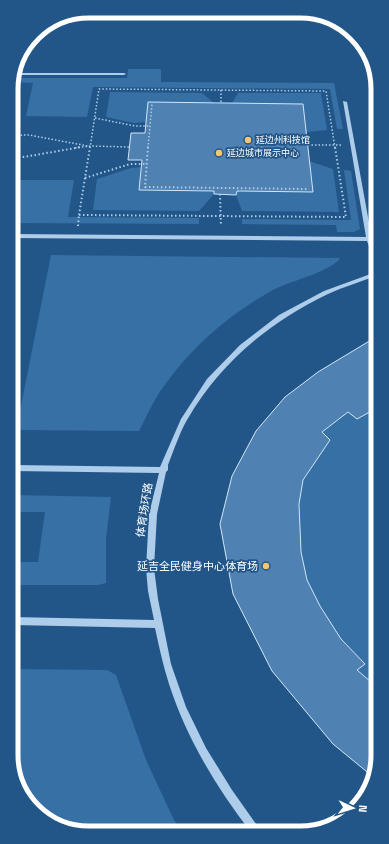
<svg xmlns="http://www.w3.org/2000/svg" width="389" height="844" viewBox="0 0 389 844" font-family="'Space Grotesk','Noto Sans SC',sans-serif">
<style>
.green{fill:#3670a5}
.building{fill:#4f82b2;stroke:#d2e5f7}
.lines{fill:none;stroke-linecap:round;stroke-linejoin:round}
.path-far1{stroke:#adcdea;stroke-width:1.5;stroke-dasharray:1.5 2;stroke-linecap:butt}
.path{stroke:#adcdea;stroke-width:2;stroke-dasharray:1.5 2.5;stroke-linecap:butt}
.minor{fill:#adcdea;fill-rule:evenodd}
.poi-dot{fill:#f6c570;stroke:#225688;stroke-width:1.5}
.labels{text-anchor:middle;stroke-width:3.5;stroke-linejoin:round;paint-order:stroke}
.far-poi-label{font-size:9px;fill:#fff;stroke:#225688;text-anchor:start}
.street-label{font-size:11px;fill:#fff;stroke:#225688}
.poi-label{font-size:11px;fill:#fff;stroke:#225688;text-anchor:end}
.rim{fill:none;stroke:#fff;stroke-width:5}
</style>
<rect width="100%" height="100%" fill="#225688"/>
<path class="green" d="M128 69H161V82L334 83 343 129H337L330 89 93 87 87 117 26 116 33 83 12 82V79L16 78H127Z
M110 92 202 93 214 103 146 122 134 123 106 117Z
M238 93H321L327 130 306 132 302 104 232 103Z
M309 161 333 169 339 212 242 211 236 195 237 191 313 192Z
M142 167 140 190 214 191V194L199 211 93 210 97 179 131 168Z
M344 170 351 171 360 229 354 232H337L336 225 242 224V219L351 220Z
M12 180H74L68 217 199 218V224L12 223Z
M51 255 340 258C332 271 291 281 275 289 232 312 192 346 164 386 154 399 147 416 139 431L12 430V426H17Z
M376 337 378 761 372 776 333 744 272 671 233 594 220 524 285 397 318 372Z
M13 495 111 497 106 539V583L98 585H13V562H38L45 512H13Z
M13 669 107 670 116 675 146 760 174 820 181 831 74 832 37 814 14 776Z"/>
<path class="building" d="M148 102 303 104 313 192 237 191 236 195 214 194V191L139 190 142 160H128L131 133H145Z
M376 337 377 408 357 419 348 412 322 432 330 440 303 480 299 504 301 552 307 580 320 606 341 639 365 664 357 670 378 688V761L372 776 333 744 272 671 233 594 220 524 232 476 256 431 285 397 318 372Z"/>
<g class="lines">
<path class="path-far1" d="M221 90V103
M95 118 135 126H150
M11 140 22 135H29L88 146
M308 145H341
M75 148 90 146 130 147
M90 148 99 89 326 91 335 148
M148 148 152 104"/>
<path class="path" d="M148 147 145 187 308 189
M11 154 24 157 81 147
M85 178 130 164H147
M220 194 221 226
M79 215 346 217 335 147
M79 215 90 147
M78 226 79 215"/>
<path class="minor" d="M14 73H124L126 74 124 75H14Z
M11 84 14 85 11 88Z
M343 101 347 102 372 239 376 249V259L373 257 367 241 12 238V234L366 237Z
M376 272V276C360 282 343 287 328 294 268 323 220 363 187 420 179 434 174 450 168 465V470L166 472 157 514 154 568 158 599 171 664 186 707 206 748 232 790 261 831H250C216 787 186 737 169 684 163 665 159 647 155 628L13 625V617L154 620 148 591 146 568 149 514 159 473 13 471V465L160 467 181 419 207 379 240 345 279 315 324 291Z"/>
</g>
<g class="poi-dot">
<circle cx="248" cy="140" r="4"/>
<circle cx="219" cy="153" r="4"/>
<circle cx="266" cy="566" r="4"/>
</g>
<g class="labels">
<g class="far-poi-label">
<text x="256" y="143">延边州科技馆</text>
<text x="227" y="156">延边城市展示中心</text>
</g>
<g class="street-label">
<text transform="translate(144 510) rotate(-81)" y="4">体育场环路</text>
</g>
<g class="poi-label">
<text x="258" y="570">延吉全民健身中心体育场</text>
</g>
</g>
<path d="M0 0H389V844H0ZM89 18H300A71 71 0 0 1 371 89V755A71 71 0 0 1 300 826H89A71 71 0 0 1 18 755V89A71 71 0 0 1 89 18Z" fill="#225688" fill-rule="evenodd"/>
<path class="rim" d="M89 18H300A71 71 0 0 1 371 89V755A71 71 0 0 1 300 826H89A71 71 0 0 1 18 755V89A71 71 0 0 1 89 18Z"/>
<g transform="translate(353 808) rotate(94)" stroke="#225688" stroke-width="3" paint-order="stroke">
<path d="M0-3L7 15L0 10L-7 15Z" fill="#ffffff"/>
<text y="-6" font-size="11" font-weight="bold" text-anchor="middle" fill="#ffffff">N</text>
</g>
</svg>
